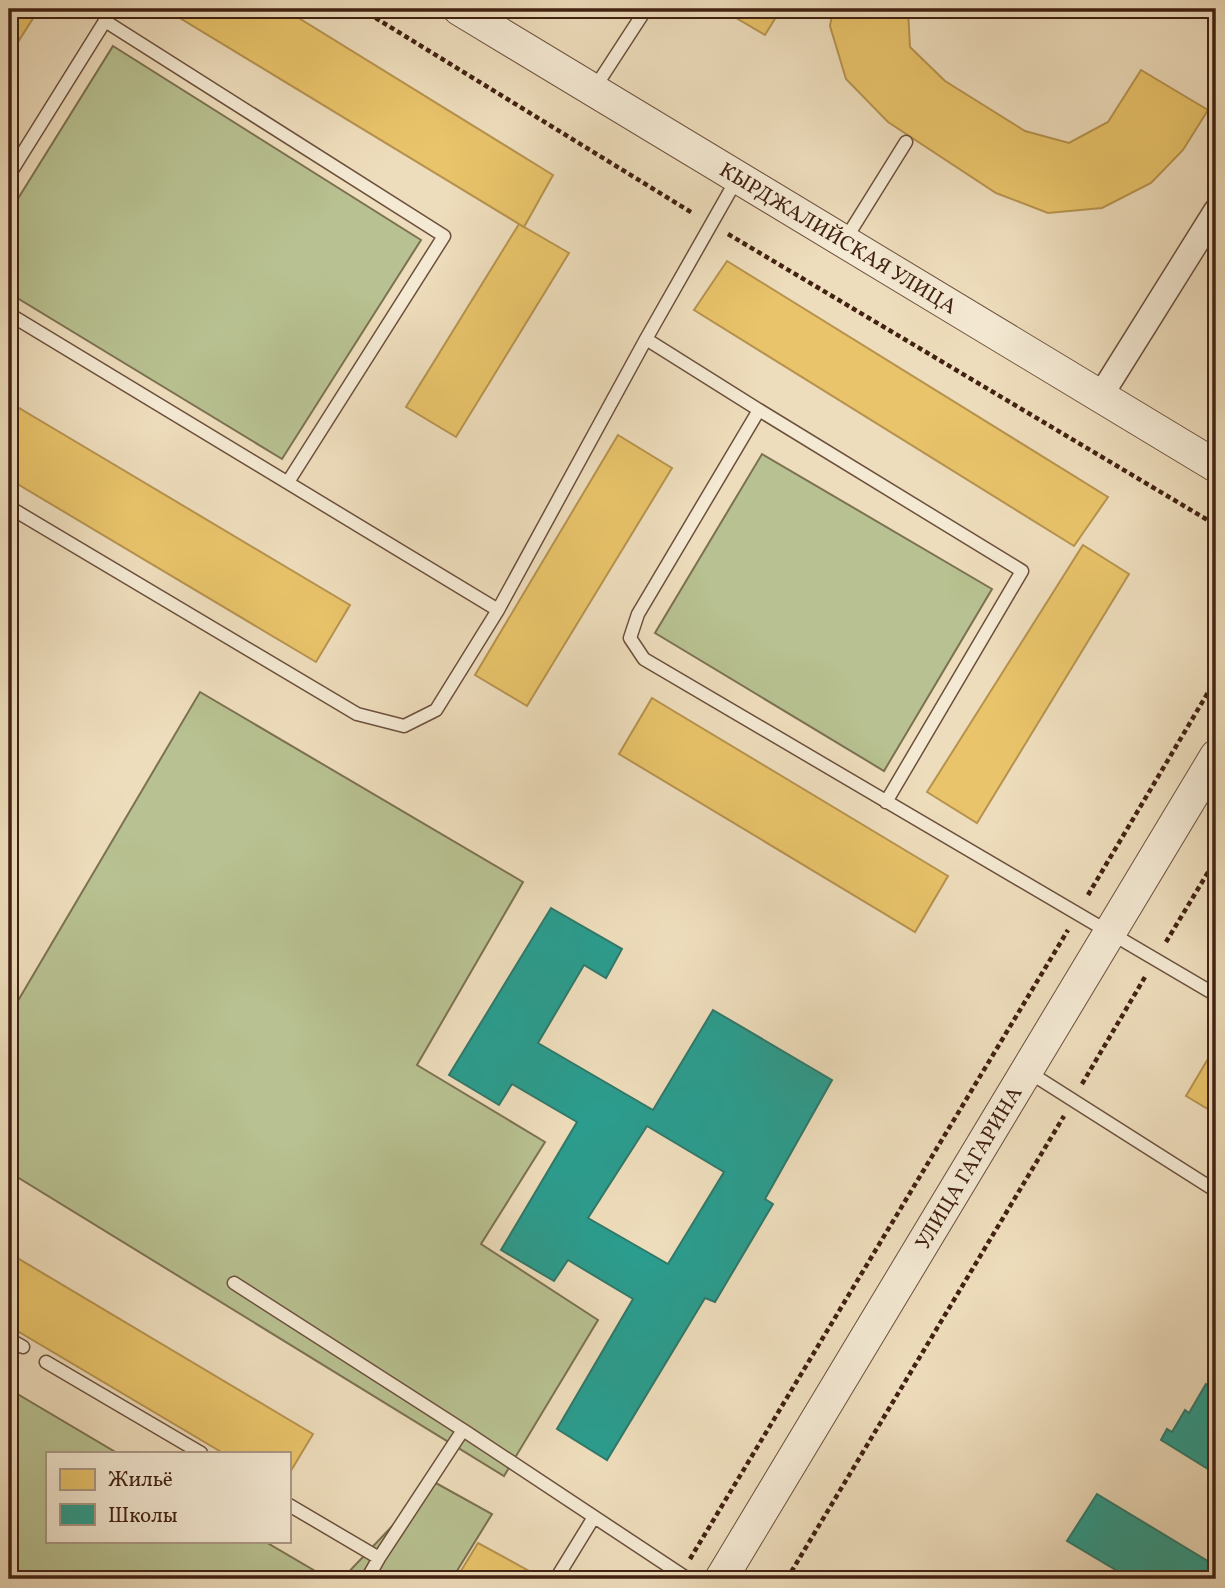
<svg xmlns="http://www.w3.org/2000/svg" width="1225" height="1588" viewBox="0 0 1225 1588" font-family="Vollkorn,serif">
<style>
.green{fill:#b8c191;stroke:#7c7151;stroke-width:2}
.homes{fill:#e9c46a;stroke:#b7934f;stroke-width:2}
.schools{fill:#2a9d8f;stroke:#317869;stroke-width:2;fill-rule:evenodd}
.lines{fill:none;stroke-linecap:round;stroke-linejoin:round}
.service-casing{stroke:#6c503c;stroke-width:15}
.minor-casing{stroke:#6c503c;stroke-width:27}
.tertiary-casing{stroke:#6c503c;stroke-width:34}
.path{stroke:#412111;stroke-width:4.5;stroke-dasharray:5 3.5;stroke-linecap:butt}
.service{stroke:#f4e9d3;stroke-width:12}
.minor{stroke:#f4e9d3;stroke-width:24}
.tertiary{stroke:#f4e9d3;stroke-width:32}
.labels{text-anchor:middle;stroke-width:7;stroke-linejoin:round;paint-order:stroke}
.street-label{font-size:21px;fill:#412111;stroke:#f4e9d3}
</style>
<rect width="100%" height="100%" fill="#eeddbc"/>
<filter id="stains"><feTurbulence type="fractalNoise" baseFrequency=".00286" numOctaves="4"/><feColorMatrix values="0 0 0 0 .2 0 0 0 0 .09 0 0 0 0 .02 0 0 0 .5 -.17"/></filter>
<radialGradient id="worn" r=".72"><stop offset=".6" stop-color="#630" stop-opacity="0"/><stop offset="1" stop-color="#630" stop-opacity=".3"/></radialGradient>
<path class="green" d="M113 46 421 240 282 459 9 293V213Z
M762 454 992 589 884 771 655 633Z
M200 692 523 882 417 1065 545 1142 481 1244 598 1320 504 1476 9 1172V1016Z
M9 1389 117 1453H47V1541H264L327 1578 9 1579Z
M434 1482 492 1514 452 1579H342Z"/>
<path class="homes" d="M9 9H39L9 56Z
M165 9H284L553 175 524 227Z
M721 9H781L765 35Z
M833 9H908L910 47 945 81 1025 131 1069 143 1108 122 1141 70 1208 110 1183 150 1151 183 1102 208 1048 213 996 193 888 122 846 79 830 26Z
M519 224 569 253 456 437 406 407Z
M727 261 1108 497 1074 546 694 310Z
M9 402 350 605 316 662 9 479Z
M618 435 672 468 527 706 475 675Z
M1083 545 1129 574 977 823 927 792Z
M652 698 948 876 915 932 619 754Z
M1215 1047H1216V1114L1186 1096Z
M9 1253 313 1434 289 1474V1453H223L9 1326Z
M478 1543 533 1573 529 1579H456Z"/>
<path class="schools" d="M551 908 622 949 606 978 584 965 538 1043 653 1110 713 1010 832 1080 765 1199 773 1204 715 1302 705 1298 607 1460 557 1429 633 1299 568 1260 554 1281 501 1250 577 1122 512 1084 499 1105 449 1075ZM647 1126 724 1172 668 1264 588 1218Z
M1206 1384 1216 1390V1474L1161 1440 1167 1429 1172 1432 1185 1410 1189 1413Z
M1097 1494 1216 1566V1579H1131L1067 1541Z"/>
<g class="lines">
<g class="service-casing">
<path id="service" d="M594 89 646 9
M9 175 105 21 444 236 288 482
M845 240 906 142
M9 314 498 610
M646 339 759 410 638 614 630 638 644 659 1216 995
M759 410 1022 571 886 802
M9 507 357 714 404 726 436 710 498 610 646 339 738 177
M1027 1071 1216 1191
M234 1283 463 1430
M9 1339 23 1347
M46 1362 201 1453
M289 1505 379 1558 463 1430 688 1579
M367 1579 379 1558
M556 1579 594 1517"/>
</g>
<g class="minor-casing">
<path id="minor" d="M1101 395 1216 211"/>
</g>
<g class="tertiary-casing">
<g id="tertiary">
<path id="s1" d="M459 9 1216 466"/>
<path id="s2" d="M721 1579 1216 756"/>
</g>
</g>
<path class="path" d="M361 9 694 214
M728 234 1216 525
M1088 895 1216 679
M1166 942 1216 859
M1082 1084 1145 977
M690 1559 1068 930
M787 1579 1064 1116"/>
<use href="#service" class="service"/>
<use href="#minor" class="minor"/>
<use href="#tertiary" class="tertiary"/>
</g>
<g class="labels">
<g class="street-label">
<text dy="7" stroke="none"><textPath href="#s1" startOffset="443">КЫРДЖАЛИЙСКАЯ УЛИЦА</textPath></text>
<text dy="7" stroke="none"><textPath href="#s2" startOffset="480">УЛИЦА ГАГАРИНА</textPath></text>
</g>
</g>
<rect width="1225" height="1588" fill="none" stroke="#eeddbc" stroke-width="35"/>
<rect x="10" y="10" width="1204" height="1567" fill="none" stroke="#412111" stroke-width="3.5"/>
<rect x="18" y="18" width="1190" height="1553" fill="none" stroke="#412111" stroke-width="2"/>
<rect x="46" y="1452" width="245" height="91" fill="#f4e9d3" stroke="#ac9985" stroke-width="2"/>
<rect x="60" y="1469" width="35" height="21" fill="#e9c46a" stroke="#ac9985" stroke-width="2"/>
<text x="108" y="1486" font-size="21" fill="#412111">Жильё</text>
<rect x="60" y="1504" width="35" height="21" fill="#2a9d8f" stroke="#ac9985" stroke-width="2"/>
<text x="108" y="1522" font-size="21" fill="#412111">Школы</text>
<rect width="100%" height="100%" filter="url(#stains)"/>
<rect width="100%" height="100%" fill="url(#worn)"/>
</svg>
